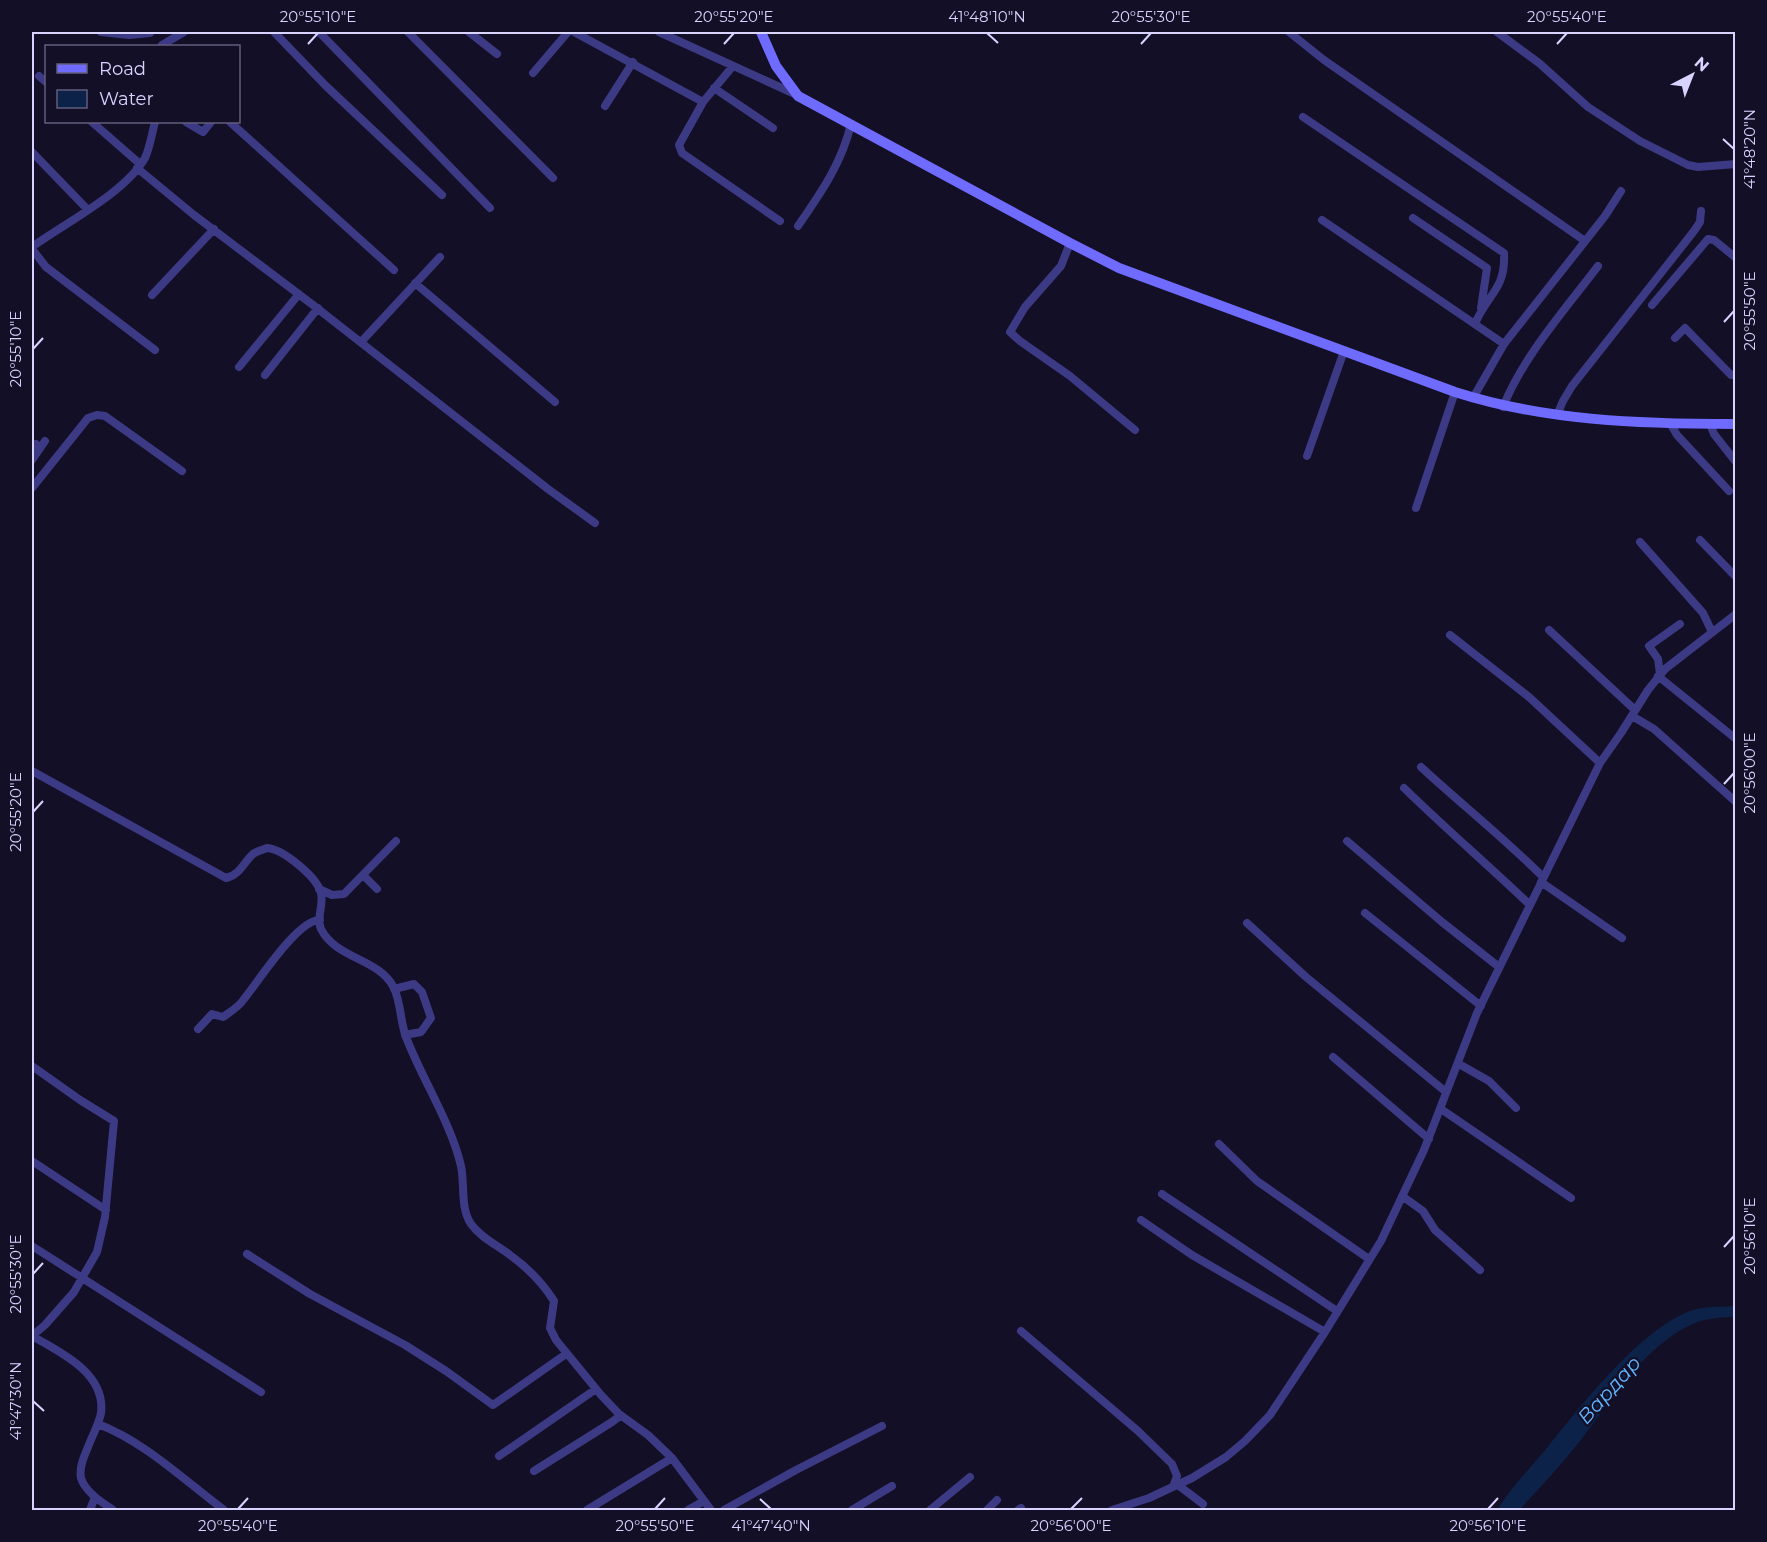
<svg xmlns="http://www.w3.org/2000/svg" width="1767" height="1542" viewBox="0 0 1767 1542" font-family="Montserrat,sans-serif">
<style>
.water{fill:#0c2248}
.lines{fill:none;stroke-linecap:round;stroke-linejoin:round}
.street{stroke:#3d3a85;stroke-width:8}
.secondary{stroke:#6f6bff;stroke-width:10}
.ticks{fill:none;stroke:#d9d4ff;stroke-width:2}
.labels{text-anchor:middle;stroke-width:4.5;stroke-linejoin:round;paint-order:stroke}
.water-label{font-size:20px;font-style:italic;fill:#62b6ff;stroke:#130f26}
.neatline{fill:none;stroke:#d9d4ff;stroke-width:2}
.ticks-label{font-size:15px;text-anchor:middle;fill:#d9d4ff}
</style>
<rect width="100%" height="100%" fill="#130f26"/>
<path class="water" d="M1735 1306V1317C1722 1317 1707 1318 1695 1323 1646 1343 1611 1401 1580 1441 1561 1465 1540 1488 1519 1510H1497C1510 1489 1529 1469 1546 1449 1581 1406 1638 1331 1690 1311 1704 1306 1720 1307 1735 1306Z"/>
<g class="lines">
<path class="street" d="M101 32 129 35 150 33
M274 32 326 86 442 195
M319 32 490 208
M408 32 553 178
M469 32 497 54
M574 32 703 102
M659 32 797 95
M1289 32 1324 60 1585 241
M1497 32 1539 63 1588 107 1640 141 1688 165 1698 167 1736 164
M162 45 184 32
M733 66 703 102 679 145 682 153 780 221
M533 73 568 32
M39 76 46 82
M714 88 773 128
M605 106 633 62
M1303 117 1504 253C1506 290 1487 294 1475 324
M92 122 140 164
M186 122 203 132 211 122
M230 122 394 270
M32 152 88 210
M137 168 194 215 313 305 548 489 595 523
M1413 218 1487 268 1481 308
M1322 220 1504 344
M798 226C820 194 842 163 851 124
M1070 243 1061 266 1025 307 1010 332 1020 341 1070 376 1135 430
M32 247C65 223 125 193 145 158 150 147 152 133 155 122
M32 249 46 267 155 350
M415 283 555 402
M152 295 214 229
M1652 305 1708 239 1714 240 1736 258
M1675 338 1685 328 1731 375H1736
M361 342 440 257
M239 367 299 294
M265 375 318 308
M1473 398 1504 344 1605 216 1621 191
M1503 407C1524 355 1564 311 1598 266
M1557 415 1563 401 1572 386 1694 231 1700 222 1701 211
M1670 423 1677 435 1729 491
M1710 424 1714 434 1736 462
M32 449 36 444
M1307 456 1344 351
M32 460 45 441
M32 488 88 418 97 415 105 416 182 471
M1416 508 1455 392
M1700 540 1736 577
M1640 542 1703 613 1712 632
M1549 630 1635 710
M1450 635 1529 697 1600 763
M1660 674 1658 659 1649 646 1680 624
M1658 676 1736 739
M1632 716 1654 729 1736 802
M1421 767C1461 804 1504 838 1543 877
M32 771 226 878C240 875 243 863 253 854 257 851 262 850 267 848 283 849 317 877 321 893 324 905 316 918 321 929 336 959 379 958 394 988 401 1003 400 1021 406 1037 422 1079 451 1123 461 1166 465 1184 460 1208 471 1224 481 1238 497 1245 510 1255 528 1268 542 1282 554 1301L550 1328 556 1340 601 1395 619 1414 648 1435 672 1458 711 1510
M1404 788C1445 828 1488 865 1530 905
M1347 841 1442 922 1499 967
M363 875 377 889
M1541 882 1622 938
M319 889 332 895 344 894 396 841
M1365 913 1481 1006
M1247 923 1306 977 1446 1092
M394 989 414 984 422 992 431 1018 421 1032 405 1035
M198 1029 212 1014 223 1017C230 1012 239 1007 244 999 258 982 298 919 320 920
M1333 1057 1429 1139
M1459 1064 1489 1081 1516 1108
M32 1066 80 1100 114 1121 105 1217 97 1252 74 1292 45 1325 32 1336
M1441 1109 1571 1198
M1219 1144 1257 1181 1369 1259
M32 1161 106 1210
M1162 1194 1337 1311
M1402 1196 1423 1211 1435 1230 1480 1270
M1141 1220 1192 1255 1325 1332
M32 1246 261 1392
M247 1254 310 1294 405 1345 446 1371 493 1405 566 1354
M1021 1331 1138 1431 1172 1464 1177 1476 1173 1487
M32 1336C60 1352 106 1373 101 1413 99 1424 92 1436 88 1447 84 1457 79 1467 81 1478 85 1492 103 1503 113 1510
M98 1424C145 1442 184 1480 224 1510
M499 1456 596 1389
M534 1471 612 1422 620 1416 619 1414
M1178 1485 1203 1504
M90 1510 95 1497
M587 1510 672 1458
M688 1510 704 1501
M724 1510 796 1470 882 1426
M852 1510 892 1486
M930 1510 970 1477
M987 1510 997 1500
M1018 1510 1021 1508
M1112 1510 1149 1498 1192 1478 1226 1457 1245 1441 1270 1415 1325 1332 1381 1241 1424 1150 1477 1013 1600 763 1621 733 1648 690 1665 669 1736 614"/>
<path class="secondary" d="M761 32 776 66 798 96 1070 243 1119 268 1455 392C1545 421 1641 424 1736 424"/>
</g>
<path class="ticks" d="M987 33 998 43M308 44 318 33M724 44 734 33M1141 44 1151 33M1557 44 1567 33M1723 139 1734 149M1724 322 1734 311M33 349 43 338M1724 784 1734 773M33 812 43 801M1724 1247 1734 1236M33 1274 43 1263M33 1401 44 1411M760 1499 771 1509M238 1509 248 1498M655 1509 665 1498M1071 1509 1082 1498M1488 1509 1498 1498"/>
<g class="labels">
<g class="water-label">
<text transform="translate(1609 1390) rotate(-48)" y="7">Вардар</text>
</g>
</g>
<rect width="1767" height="1542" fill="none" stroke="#130f26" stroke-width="66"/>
<rect x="45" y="45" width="195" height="78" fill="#130f26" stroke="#625e7d" stroke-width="1.5"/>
<rect x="57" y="64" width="30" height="9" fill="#6f6bff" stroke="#625e7d" stroke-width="1.5"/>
<text x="99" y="75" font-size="18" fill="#d9d4ff">Road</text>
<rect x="57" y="90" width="30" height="18" fill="#0c2248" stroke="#625e7d" stroke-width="1.5"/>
<text x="99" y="105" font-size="18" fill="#d9d4ff">Water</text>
<g transform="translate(1692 75) rotate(42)" stroke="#130f26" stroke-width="4.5" paint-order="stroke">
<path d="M0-4.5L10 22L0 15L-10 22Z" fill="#d9d4ff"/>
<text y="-9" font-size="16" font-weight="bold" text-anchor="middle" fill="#d9d4ff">N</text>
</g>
<rect x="33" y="33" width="1701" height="1476" class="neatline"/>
<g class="ticks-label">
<text x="318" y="22">20°55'10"E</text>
<text x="734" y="22">20°55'20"E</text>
<text x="987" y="22">41°48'10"N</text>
<text x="1151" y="22">20°55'30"E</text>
<text x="1567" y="22">20°55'40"E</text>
<text transform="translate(1750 149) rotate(-90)" y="5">41°48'20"N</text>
<text transform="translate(1750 311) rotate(-90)" y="5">20°55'50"E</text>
<text transform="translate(16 349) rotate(-90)" y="5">20°55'10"E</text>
<text transform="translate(1750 773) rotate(-90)" y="5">20°56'00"E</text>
<text transform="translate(16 812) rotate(-90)" y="5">20°55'20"E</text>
<text transform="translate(1750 1236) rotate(-90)" y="5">20°56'10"E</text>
<text transform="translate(16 1274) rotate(-90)" y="5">20°55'30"E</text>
<text transform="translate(16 1401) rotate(-90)" y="5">41°47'30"N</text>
<text x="238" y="1531">20°55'40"E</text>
<text x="655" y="1531">20°55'50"E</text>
<text x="771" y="1531">41°47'40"N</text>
<text x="1071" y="1531">20°56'00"E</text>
<text x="1488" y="1531">20°56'10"E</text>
</g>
</svg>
